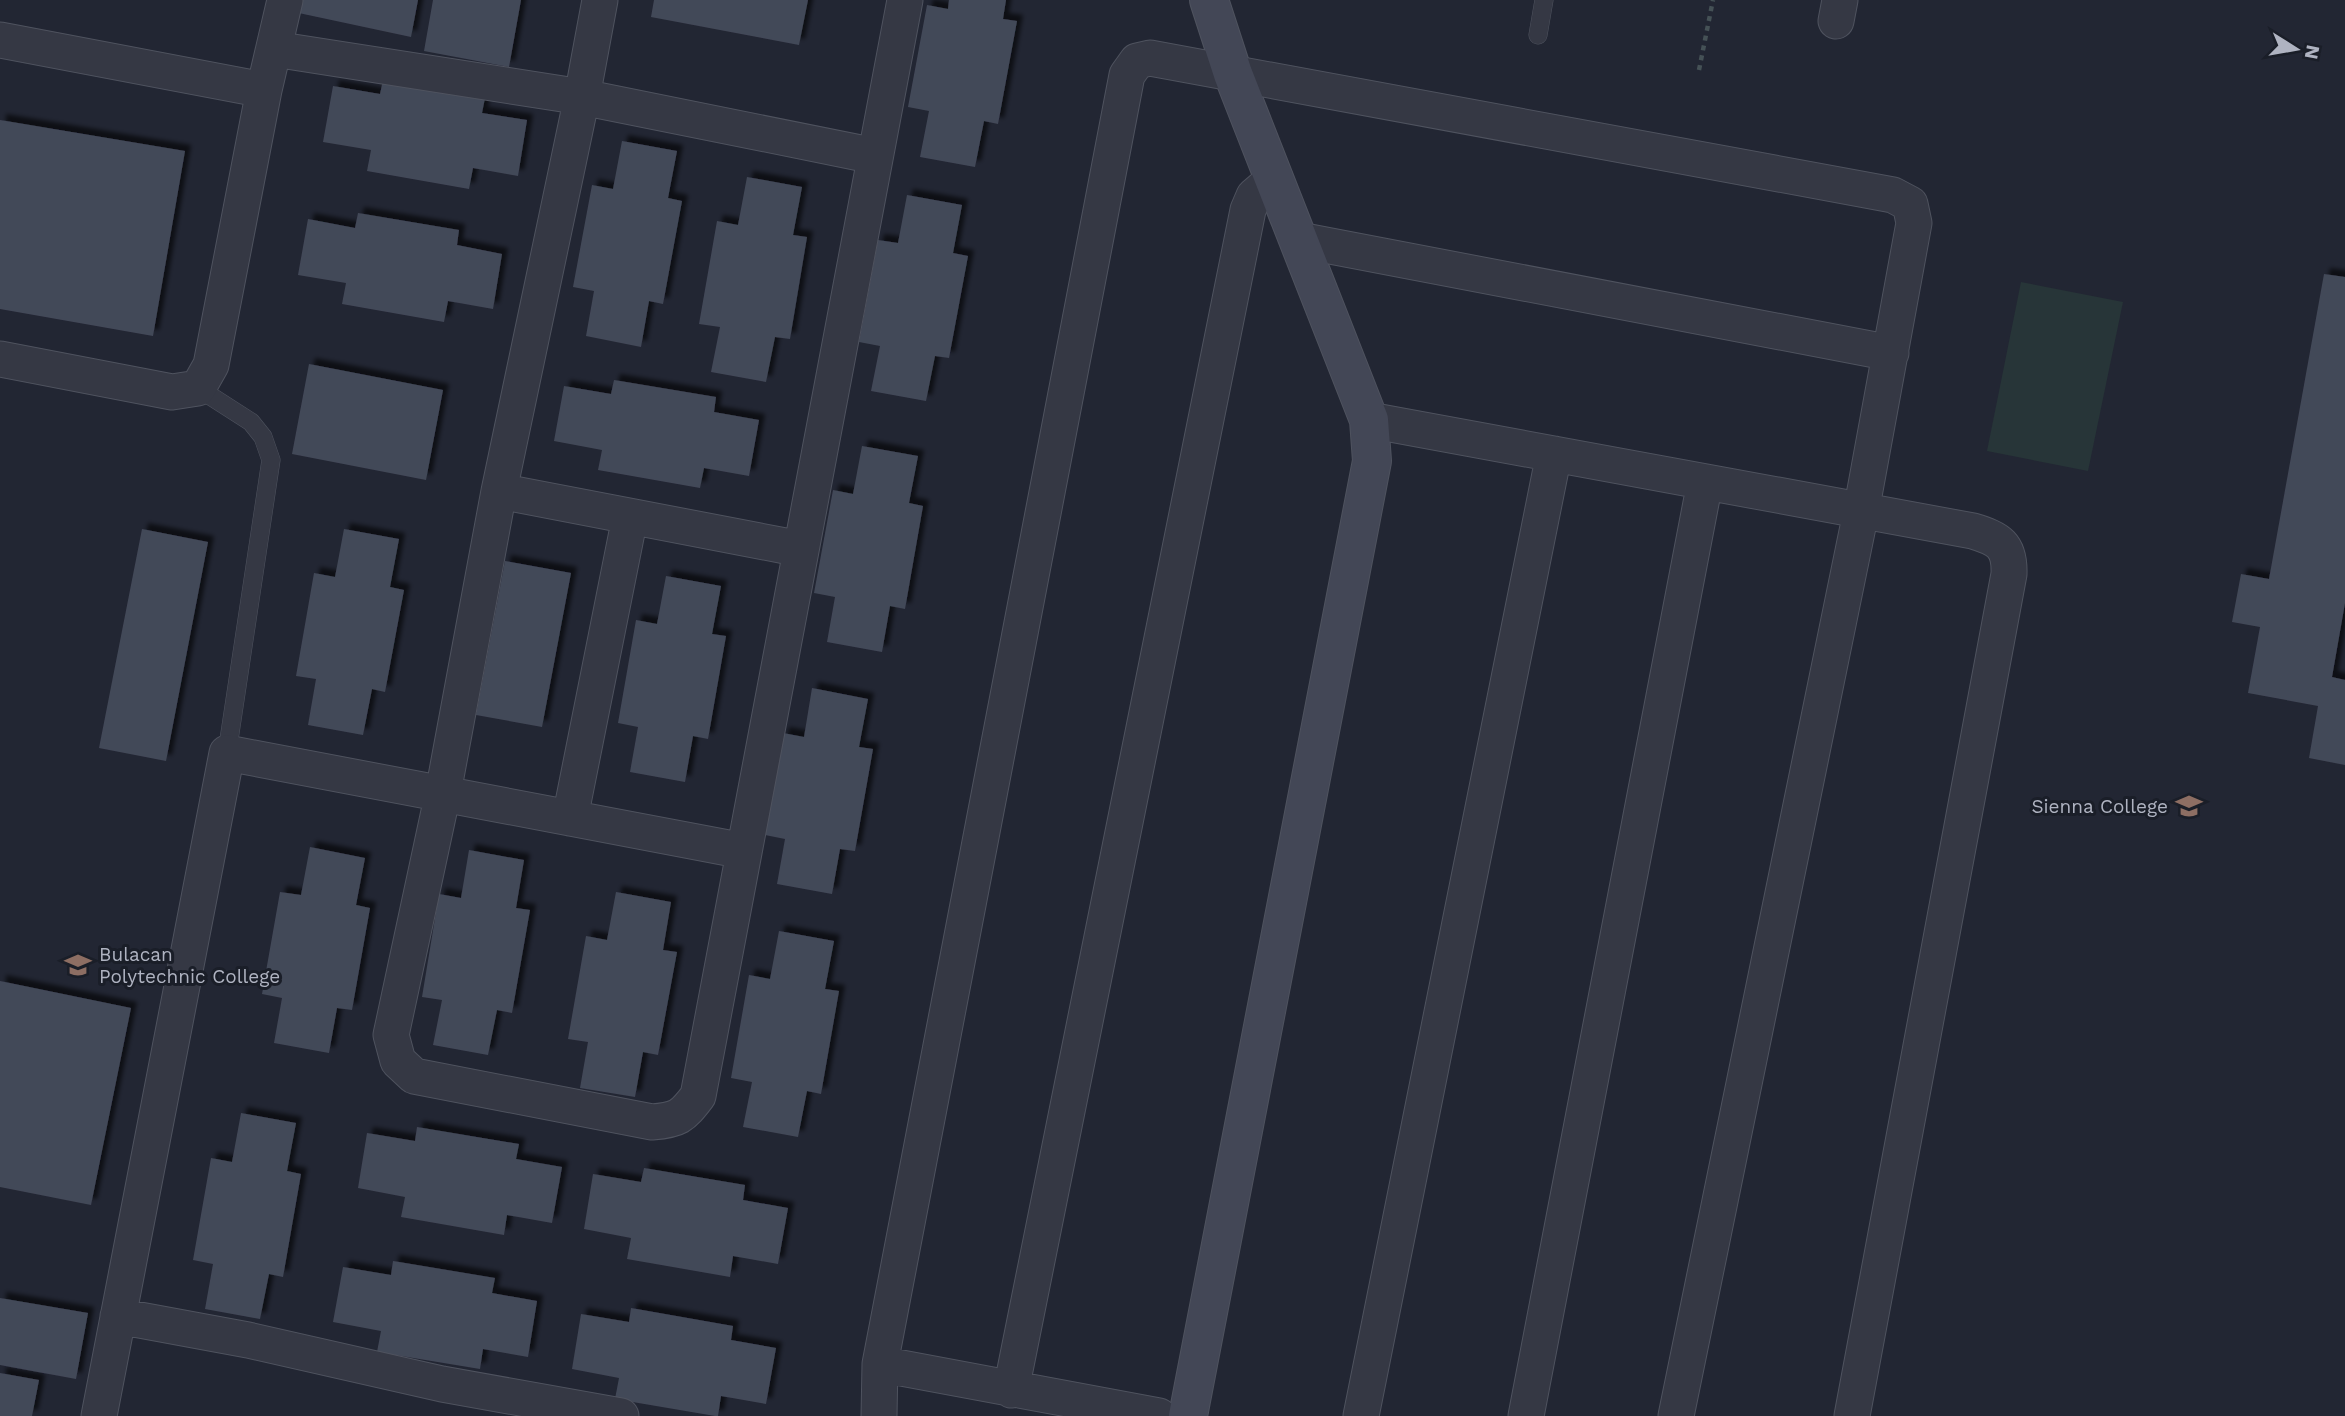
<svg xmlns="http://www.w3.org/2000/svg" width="2345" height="1416" viewBox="0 0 2345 1416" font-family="'Work Sans',sans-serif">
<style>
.green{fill:#273538}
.building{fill:#434858;filter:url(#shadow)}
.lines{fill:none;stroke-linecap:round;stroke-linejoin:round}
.lane-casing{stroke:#4f535f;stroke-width:19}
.street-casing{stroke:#4f535f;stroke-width:37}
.secondary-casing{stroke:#4f535f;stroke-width:40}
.path{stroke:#455156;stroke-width:4.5;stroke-dasharray:5 5;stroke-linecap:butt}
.lane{stroke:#353844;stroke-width:18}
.street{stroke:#353844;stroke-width:35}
.secondary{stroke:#434756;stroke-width:38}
.labels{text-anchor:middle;stroke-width:6;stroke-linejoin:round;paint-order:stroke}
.poi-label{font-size:19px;fill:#afb3c1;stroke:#1a1e28;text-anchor:end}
</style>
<defs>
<filter id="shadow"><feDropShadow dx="6" dy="-6" stdDeviation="2" flood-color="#0009"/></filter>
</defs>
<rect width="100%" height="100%" fill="#222633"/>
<path class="green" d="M2021 282 2123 302 2088 471 1987 451Z"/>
<path class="building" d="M297 0H418L411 37 294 12Z
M433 0H521L509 67 424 51Z
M654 0H808L799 45 651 17Z
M949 0H1006L1003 19 1017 21 998 124 984 121 975 167 920 157 929 111 908 107 927 5 948 9Z
M383 80 485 98 482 113 527 120 518 176 473 168 469 189 367 171 371 150 323 142 333 86 380 94Z
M0 120 185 151 153 336 0 309Z
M622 141 677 151 668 198 682 201 663 304 649 301 641 347 586 336 594 291 573 287 592 185 613 189Z
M747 177 802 187 793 235 807 237 790 339 775 337 766 382 711 372 720 327 699 324 717 221 738 225Z
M907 195 962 205 953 253 968 256 949 358 935 356 926 401 871 391 880 346 859 342 878 240 898 243Z
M358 213 459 230 457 245 502 254 493 309 448 301 444 322 342 304 346 283 298 275 308 219 355 228Z
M2324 274 2345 277V603L2332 677 2345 680V765L2309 758 2318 706 2248 693 2260 627 2232 622 2241 574 2269 579Z
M309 364 443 390 426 480 292 454Z
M614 380 716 397 714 412 759 420 749 476 704 468 700 488 598 470 602 450 554 441 564 386 611 394Z
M862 446 918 456 909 503 923 506 905 609 890 606 882 652 827 642 835 597 814 593 833 490 853 494Z
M142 529 208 542 166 761 99 748Z
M344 529 399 539 390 587 404 590 385 692 372 689 363 735 308 725 316 679 296 676 314 573 335 577Z
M505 561 571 573 542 727 476 715Z
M666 576 721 586 712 634 726 636 708 739 693 736 685 782 630 772 638 727 618 723 636 620 657 624Z
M812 688 868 699 859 747 873 749 855 851 840 849 832 894 777 884 785 839 765 835 783 733 804 737Z
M310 847 365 858 356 905 370 908 352 1010 337 1008 329 1053 274 1043 282 998 262 994 280 892 301 895Z
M469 850 524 860 516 908 530 910 512 1013 497 1010 488 1055 433 1045 442 1000 422 997 439 894 461 898Z
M616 892 671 902 663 950 677 952 658 1055 643 1052 635 1097 580 1088 588 1042 568 1039 586 936 607 940Z
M779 931 834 941 825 989 839 991 821 1094 807 1091 798 1137 743 1127 752 1082 731 1078 749 975 770 979Z
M0 981 131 1008 91 1205 0 1187Z
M241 1113 296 1123 287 1171 301 1174 283 1277 269 1274 260 1319 205 1309 213 1264 193 1260 211 1158 232 1162Z
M417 1127 519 1144 516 1159 562 1167 552 1223 507 1215 504 1235 401 1217 405 1197 358 1188 367 1133 415 1141Z
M644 1168 745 1185 743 1200 788 1208 778 1264 733 1256 730 1277 627 1259 631 1238 584 1229 593 1174 641 1182Z
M393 1261 495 1278 492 1293 537 1301 528 1357 483 1349 480 1369 377 1352 381 1331 333 1322 343 1267 391 1275Z
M0 1298 88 1313 76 1379 0 1365Z
M631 1308 733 1326 731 1340 776 1348 766 1404 721 1396 718 1416H715L615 1399 619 1378 572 1369 581 1314 629 1322Z
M0 1373 39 1380 32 1416H0Z"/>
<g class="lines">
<g class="lane-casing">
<path id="lane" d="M1538 35 1544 0
M198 388 251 422 263 437 271 460 227 753"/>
</g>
<g class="street-casing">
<path id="street" d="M600 0 582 97 499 491 443 793 391 1035 398 1061 414 1076 652 1122C678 1120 682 1117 698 1096L905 0
M1836 21 1840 0
M0 40 264 90
M274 49 582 97 875 156
M1299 240 1891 353
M0 359 172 392 198 388 211 365 264 90 285 0
M1369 420 1973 531C1999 539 2010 545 2009 574L1852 1416
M499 491 801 549
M570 818 630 517
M118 1316 248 1340 442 1384 621 1416
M880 1364 1159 1416
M1011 1390 1248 210 1254 196 1275 178
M99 1416 227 753 744 851
M879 1416 880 1364 1127 75 1137 61 1150 58 1893 195 1910 204 1914 223 1861 512 1676 1416
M1361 1416 1554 454
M1526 1416 1705 482"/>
</g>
<g class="secondary-casing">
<path id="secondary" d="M1188 1416 1372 461 1369 420 1233 74 1209 0"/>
</g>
<path class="path" d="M1699 70 1713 0"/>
<use href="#lane" class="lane"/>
<use href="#street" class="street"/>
<use href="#secondary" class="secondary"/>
</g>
<defs>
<g id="university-bare" transform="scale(2.1)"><path d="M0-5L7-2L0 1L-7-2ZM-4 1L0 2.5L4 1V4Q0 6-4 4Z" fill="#8d6e63" stroke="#1a1e28" stroke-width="2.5" paint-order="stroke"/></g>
</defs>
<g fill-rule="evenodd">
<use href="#university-bare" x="2189" y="806"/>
<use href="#university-bare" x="78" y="965"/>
</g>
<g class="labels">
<g class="poi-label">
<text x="2168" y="813">Sienna College</text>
<text x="99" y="961" text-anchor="start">Bulacan<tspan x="99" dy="22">Polytechnic College</tspan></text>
</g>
</g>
<g transform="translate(2296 49) rotate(101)" stroke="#1a1e28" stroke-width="5" paint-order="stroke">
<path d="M0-5L12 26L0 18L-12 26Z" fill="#afb3c1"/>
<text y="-10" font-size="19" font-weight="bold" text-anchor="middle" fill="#afb3c1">N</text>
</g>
</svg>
